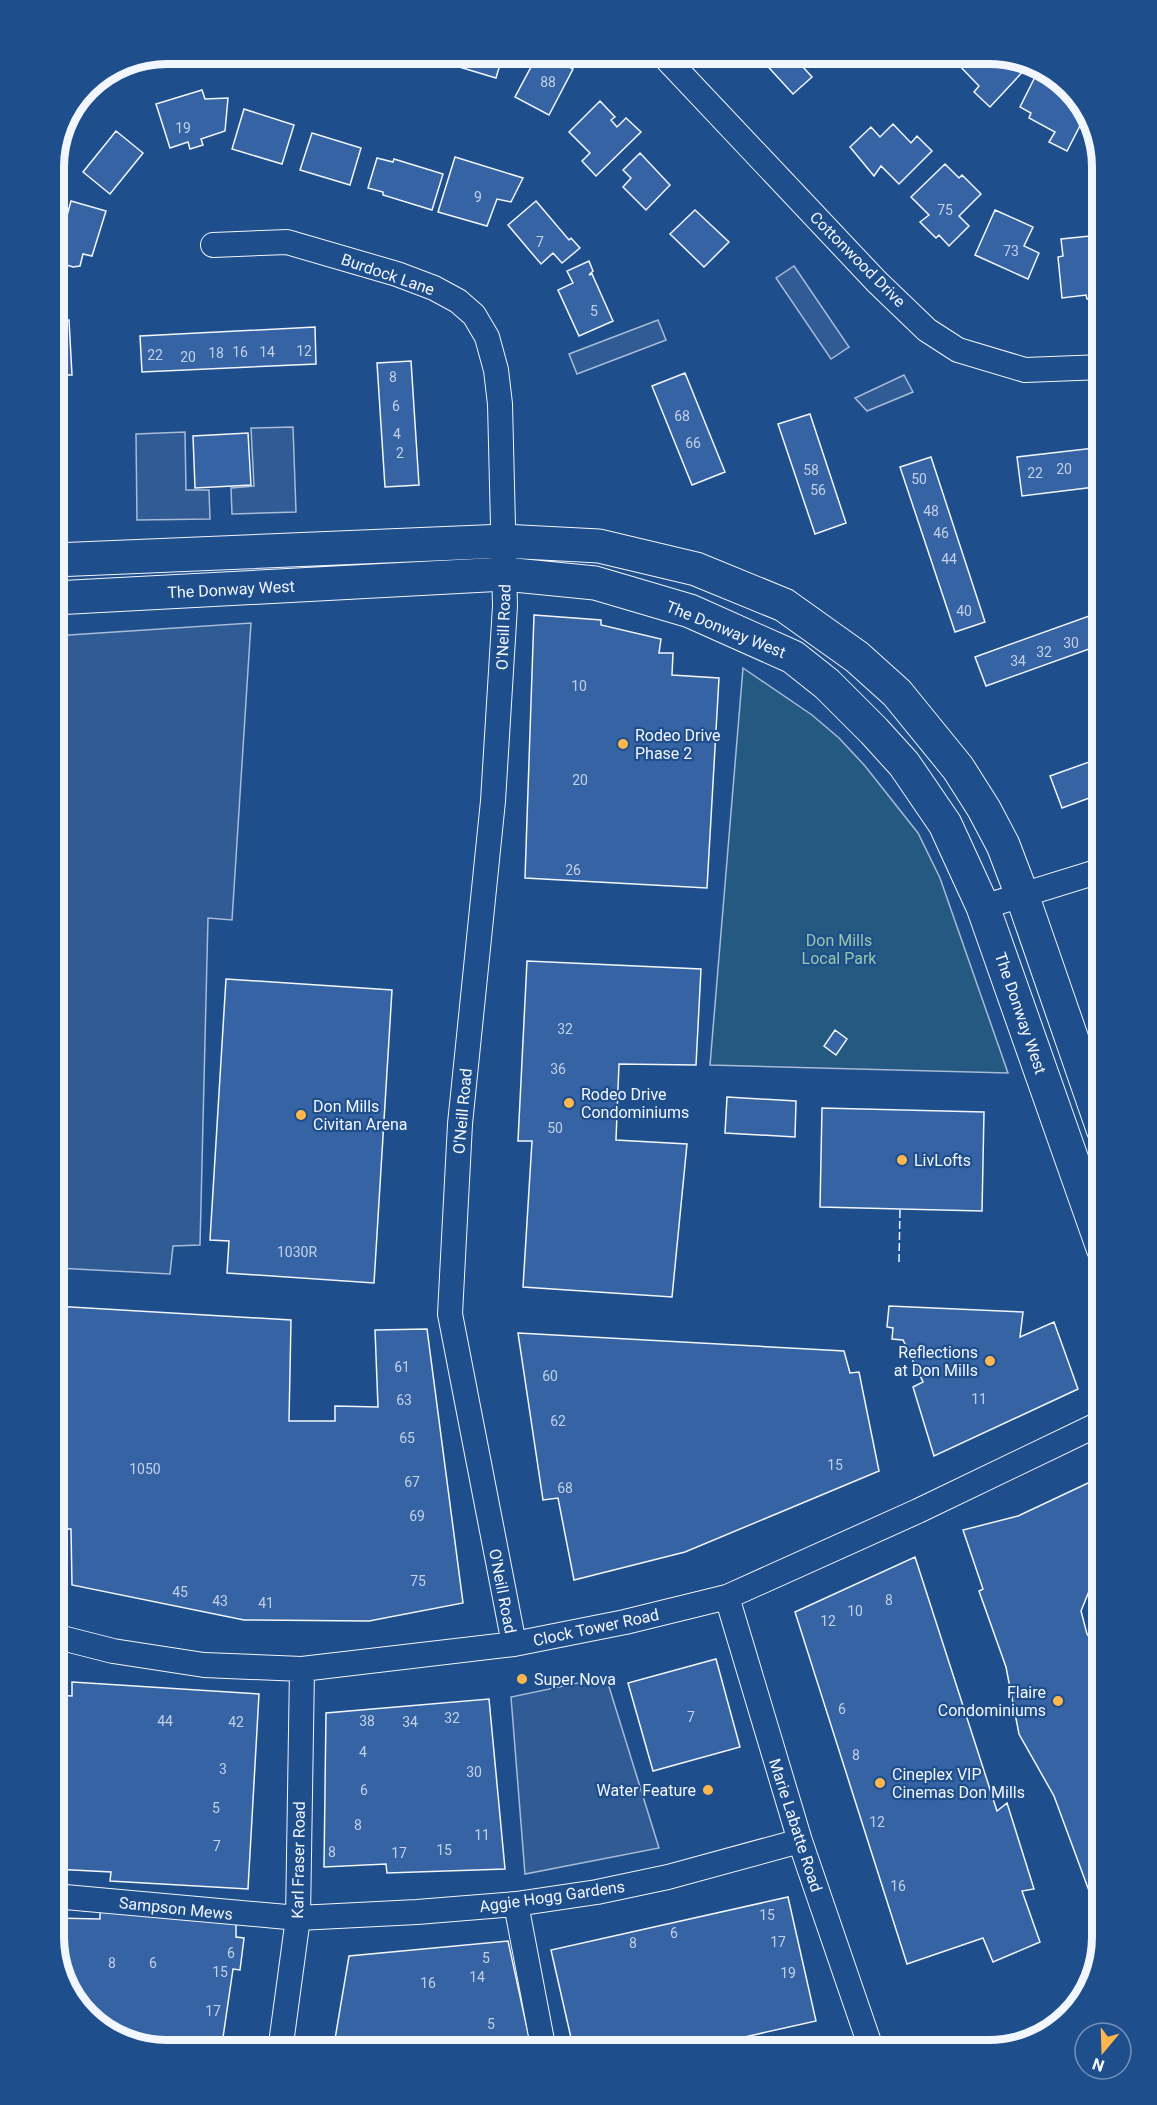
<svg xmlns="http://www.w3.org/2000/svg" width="1157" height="2105" viewBox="0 0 1157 2105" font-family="Roboto,sans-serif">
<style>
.green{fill:#245a82;stroke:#a8bbd7;stroke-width:1.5}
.parking{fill:#305b95;stroke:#a8bbd7;stroke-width:1.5}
.building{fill:#3563a3;stroke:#f2f6ff;stroke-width:1.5}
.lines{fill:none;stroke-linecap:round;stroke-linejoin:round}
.street-casing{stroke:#f2f6ff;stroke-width:26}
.secondary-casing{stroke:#f2f6ff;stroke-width:35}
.street{stroke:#1f4e8c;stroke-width:24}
.secondary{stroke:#1f4e8c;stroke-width:33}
.fence{stroke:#f2f6ff;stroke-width:1.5;stroke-dasharray:8 3;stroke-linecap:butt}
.poi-dot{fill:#ffb74d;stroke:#1f4e8c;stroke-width:2}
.labels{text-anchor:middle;stroke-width:4.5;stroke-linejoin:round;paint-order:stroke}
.number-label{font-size:14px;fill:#c3d1e8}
.street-label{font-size:16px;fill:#f2f6ff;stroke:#1f4e8c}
.poi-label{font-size:16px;fill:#f2f6ff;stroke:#1f4e8c;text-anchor:start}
.park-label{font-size:16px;fill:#97c8a6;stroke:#1f4e8c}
.rim{fill:none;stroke:#f2f6ff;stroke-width:8}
</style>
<rect width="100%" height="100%" fill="#1f4e8c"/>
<path class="green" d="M743 668 812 715 839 738 865 766 918 833 940 878 1008 1073 710 1065Z"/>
<path class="parking" d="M794 266 849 347 831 359 776 278Z
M658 320 666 340 577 374 569 354Z
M904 375 913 392 867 411 855 398Z
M293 427 296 512 232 514 231 488 254 486 251 428Z
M185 432 186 490H209L210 519 137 520 136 434Z
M251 623 232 920 208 918 200 1245 173 1246 170 1274 57 1268 58 1247H54V636Z
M606 1677 659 1848 525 1874 511 1697Z"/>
<path class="building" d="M362 54H383L371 61 361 57Z
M449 54H503L496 78 446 63Z
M538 54H545L573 69 549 115 515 97Z
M766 54H805L810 60 803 67 812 77 793 94 761 59Z
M962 54H997L1028 66 990 107 974 92 979 86 955 61Z
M1035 77 1072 97 1086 114 1067 151 1049 142 1055 132 1029 118 1031 113 1020 107Z
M202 90 205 99 228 98 225 131 201 139 203 145 190 149 188 142 170 148 156 104Z
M600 101 615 117 611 120 617 127 626 118 641 132 596 176 582 161 590 153 569 132Z
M244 109 294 125 282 164 232 149Z
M893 124 911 143 917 136 932 151 899 184 881 166 874 176 850 147 871 127 880 137Z
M116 131 143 153 110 194 83 172Z
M312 133 361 148 350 185 300 170Z
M640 153 670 185 646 210 623 187 631 178 623 170Z
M455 157 523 178 511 202 497 199 487 226 438 212Z
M377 158 393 162 394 159 443 174 432 210 383 195V192L368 188Z
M945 164 959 178 962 175 981 194 959 216 969 226 949 246 939 235 936 238 920 222 929 215 911 197Z
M71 201 106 211 92 256 83 254 80 266 73 267 54 261V227L63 230Z
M536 201 569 240 571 238 580 248 562 263 553 253 541 264 508 225Z
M695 210 729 242 704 267 670 234Z
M995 210 1033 227 1024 246 1039 253 1028 279 975 255Z
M1100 235 1103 298 1087 299 1086 295 1062 298 1058 257 1063 256 1061 239Z
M589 261 593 271 589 275 592 274 613 321 579 336 558 290 573 283 567 271Z
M69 320 72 375H62L64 429H55L58 483H54V321Z
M315 327 316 364 142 372 140 336Z
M411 361 419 485 385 487 377 363Z
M685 373 725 472 692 485 652 386Z
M810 414 846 523 815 534 778 424Z
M248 433 251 485 195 488 193 436Z
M1103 447V486L1022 496 1017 457Z
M931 457 985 622 955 632 900 467Z
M1103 611V644L986 686 975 657Z
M534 615 601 620V625L661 639 659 653H673L672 675 719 678 707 888 525 878Z
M1103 757V793L1062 808 1050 776Z
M527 961 701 969 696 1065 619 1064 616 1140 687 1144 672 1297 523 1287 532 1141H518Z
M226 979 392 990 374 1283 227 1273 229 1241 210 1240Z
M835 1030 847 1039 836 1055 824 1046Z
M727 1097 796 1101 795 1137 725 1133Z
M822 1108 984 1112 982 1211 820 1207Z
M54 1306 291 1320 289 1421H335V1406L378 1407 375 1330 427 1329 463 1603 369 1621 244 1620 72 1585 71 1529H54Z
M889 1306 1023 1312 1020 1337 1054 1322 1078 1389 934 1456 913 1387 923 1382 903 1340 892 1339 893 1328 887 1327Z
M518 1333 844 1351 850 1373 859 1372 879 1471 685 1552 574 1580 558 1498 543 1500Z
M1103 1476V1565L1098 1569 1081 1611 1087 1634 1103 1655 1102 1926 1054 1796 1019 1734 1006 1667 979 1591 983 1589 963 1530 1018 1516Z
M915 1557 997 1811 1007 1803 1034 1889 1022 1891 1040 1942 993 1962 983 1938 907 1964 795 1612Z
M716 1659 740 1747 653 1771 628 1683Z
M72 1682 259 1694 248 1889 110 1881 111 1872 54 1869V1695L72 1696Z
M489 1699 505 1869 387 1873 386 1864 324 1867 326 1713Z
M788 1897 816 2021 682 2051H574L551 1950Z
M100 1908 236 1919V1937L244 1938 240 1970 233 1969 221 2051H160L104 2032 63 1981 54 1938V1918L100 1919Z
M508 1941 532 2051H333L349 1956Z"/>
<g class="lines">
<g class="street-casing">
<path id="street" d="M662 54 877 282 927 330 958 350 1025 370 1103 367
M213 245 287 242 397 274 434 288 458 301 474 315 487 337 496 370 500 404 505 606 493 801 460 1124 450 1314 514 1644
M983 907 1103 870
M727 1597 800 1841 872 2051
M54 1636 113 1651 204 1665 302 1669 514 1644 625 1622 727 1597 918 1511 1103 1422
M54 1896 298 1918 417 1912 516 1904 597 1892 668 1877 800 1841
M516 1904 544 2051
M280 2051 298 1918 302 1669"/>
</g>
<g class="secondary-casing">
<path id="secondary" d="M54 560 505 541 599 546 696 569 784 605 857 657 897 693 958 768 984 809 1003 845 1022 895 1103 1129
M54 598 505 574 595 583 690 611 793 657 827 684 874 731 904 764 945 824 983 907 1103 1248"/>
</g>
<use href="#street" class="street"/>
<use href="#secondary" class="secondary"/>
<path class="fence" d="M899 1262 900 1209"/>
</g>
<g class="poi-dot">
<circle cx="623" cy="744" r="6"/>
<circle cx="569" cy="1103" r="6"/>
<circle cx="301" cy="1115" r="6"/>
<circle cx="902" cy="1160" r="6"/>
<circle cx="990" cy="1361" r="6"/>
<circle cx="522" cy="1679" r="6"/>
<circle cx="1058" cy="1701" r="6"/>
<circle cx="880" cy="1783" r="6"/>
<circle cx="708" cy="1790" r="6"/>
</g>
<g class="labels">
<g class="number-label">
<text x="548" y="87">88</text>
<text x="183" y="133">19</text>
<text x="478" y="202">9</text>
<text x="945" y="215">75</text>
<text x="540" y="247">7</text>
<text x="1011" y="256">73</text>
<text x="594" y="316">5</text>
<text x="304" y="356">12</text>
<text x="240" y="357">16</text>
<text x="267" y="357">14</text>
<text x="216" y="358">18</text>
<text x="155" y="360">22</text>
<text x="188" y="362">20</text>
<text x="393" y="382">8</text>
<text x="396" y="411">6</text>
<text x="682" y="421">68</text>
<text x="397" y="439">4</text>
<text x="693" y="448">66</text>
<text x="400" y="458">2</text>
<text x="1064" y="474">20</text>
<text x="811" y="475">58</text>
<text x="1035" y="478">22</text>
<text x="919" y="484">50</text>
<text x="818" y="495">56</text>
<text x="931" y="516">48</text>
<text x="941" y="538">46</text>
<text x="949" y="564">44</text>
<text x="964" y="616">40</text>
<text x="1071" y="648">30</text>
<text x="1044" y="657">32</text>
<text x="1018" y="666">34</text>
<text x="579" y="691">10</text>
<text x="580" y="785">20</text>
<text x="573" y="875">26</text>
<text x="565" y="1034">32</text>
<text x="558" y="1074">36</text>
<text x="555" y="1133">50</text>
<text x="297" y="1257">1030R</text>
<text x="402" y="1372">61</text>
<text x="550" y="1381">60</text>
<text x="979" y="1404">11</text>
<text x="404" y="1405">63</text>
<text x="558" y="1426">62</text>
<text x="407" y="1443">65</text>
<text x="835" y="1470">15</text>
<text x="145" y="1474">1050</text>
<text x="412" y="1487">67</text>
<text x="565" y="1493">68</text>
<text x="417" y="1521">69</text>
<text x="418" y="1586">75</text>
<text x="180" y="1597">45</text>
<text x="889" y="1605">8</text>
<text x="220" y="1606">43</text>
<text x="266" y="1608">41</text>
<text x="855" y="1616">10</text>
<text x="828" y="1626">12</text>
<text x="842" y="1714">6</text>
<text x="691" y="1722">7</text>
<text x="452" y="1723">32</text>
<text x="165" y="1726">44</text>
<text x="367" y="1726">38</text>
<text x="236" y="1727">42</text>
<text x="410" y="1727">34</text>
<text x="363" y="1757">4</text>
<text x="856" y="1760">8</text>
<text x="223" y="1774">3</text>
<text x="474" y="1777">30</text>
<text x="364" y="1795">6</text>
<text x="216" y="1813">5</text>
<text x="877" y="1827">12</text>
<text x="358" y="1830">8</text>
<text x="482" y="1840">11</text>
<text x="217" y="1851">7</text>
<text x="444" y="1855">15</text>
<text x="332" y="1857">8</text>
<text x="399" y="1858">17</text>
<text x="898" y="1891">16</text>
<text x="767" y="1920">15</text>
<text x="674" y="1938">6</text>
<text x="778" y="1947">17</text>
<text x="633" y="1948">8</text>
<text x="231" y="1958">6</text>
<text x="486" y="1963">5</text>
<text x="112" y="1968">8</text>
<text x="153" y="1968">6</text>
<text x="220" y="1977">15</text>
<text x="788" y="1978">19</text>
<text x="477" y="1982">14</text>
<text x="428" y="1988">16</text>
<text x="213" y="2016">17</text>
<text x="491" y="2029">5</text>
</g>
<g class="street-label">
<text transform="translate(858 259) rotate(45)" y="6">Cottonwood Drive</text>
<text transform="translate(388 274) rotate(19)" y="6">Burdock Lane</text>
<text transform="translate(231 589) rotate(-3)" y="6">The Donway West</text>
<text transform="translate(503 627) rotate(-88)" y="6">O'Neill Road</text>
<text transform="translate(726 629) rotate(22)" y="6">The Donway West</text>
<text transform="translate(1021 1013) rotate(71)" y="6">The Donway West</text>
<text transform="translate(462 1111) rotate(-85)" y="6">O'Neill Road</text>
<text transform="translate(503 1591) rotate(79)" y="6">O'Neill Road</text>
<text transform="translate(596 1627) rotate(-12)" y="6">Clock Tower Road</text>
<text transform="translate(796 1825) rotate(72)" y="6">Marie Labatte Road</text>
<text transform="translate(298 1860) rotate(-89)" y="6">Karl Fraser Road</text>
<text transform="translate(552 1896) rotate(-8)" y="6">Aggie Hogg Gardens</text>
<text transform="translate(176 1908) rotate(6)" y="6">Sampson Mews</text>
</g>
<g class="poi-label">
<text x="635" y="741">Rodeo Drive<tspan x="635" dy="18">Phase 2</tspan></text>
<text x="581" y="1100">Rodeo Drive<tspan x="581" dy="18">Condominiums</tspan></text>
<text x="313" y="1112">Don Mills<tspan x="313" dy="18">Civitan Arena</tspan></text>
<text x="914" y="1166">LivLofts</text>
<text x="978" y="1358" text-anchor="end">Reflections<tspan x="978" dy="18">at Don Mills</tspan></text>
<text x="534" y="1685">Super Nova</text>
<text x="1046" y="1698" text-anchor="end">Flaire<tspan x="1046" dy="18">Condominiums</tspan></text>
<text x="892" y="1780">Cineplex VIP<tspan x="892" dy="18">Cinemas Don Mills</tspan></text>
<text x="696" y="1796" text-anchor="end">Water Feature</text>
</g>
<g class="park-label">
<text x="839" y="946">Don Mills<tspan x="839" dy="18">Local Park</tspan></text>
</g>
</g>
<path d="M0 0H1157V2105H0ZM167 64H989A103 103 0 0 1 1092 167V1937A103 103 0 0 1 989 2040H167A103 103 0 0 1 64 1937V167A103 103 0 0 1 167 64Z" fill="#1f4e8c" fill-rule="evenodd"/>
<path class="rim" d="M167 64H989A103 103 0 0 1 1092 167V1937A103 103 0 0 1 989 2040H167A103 103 0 0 1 64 1937V167A103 103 0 0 1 167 64Z"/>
<g transform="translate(1103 2051) rotate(199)"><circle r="28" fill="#1f4e8c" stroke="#7391ba" stroke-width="1.5"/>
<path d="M0-4.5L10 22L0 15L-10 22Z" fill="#ffb74d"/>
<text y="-9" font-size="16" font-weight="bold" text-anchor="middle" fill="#f2f6ff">N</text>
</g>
</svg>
